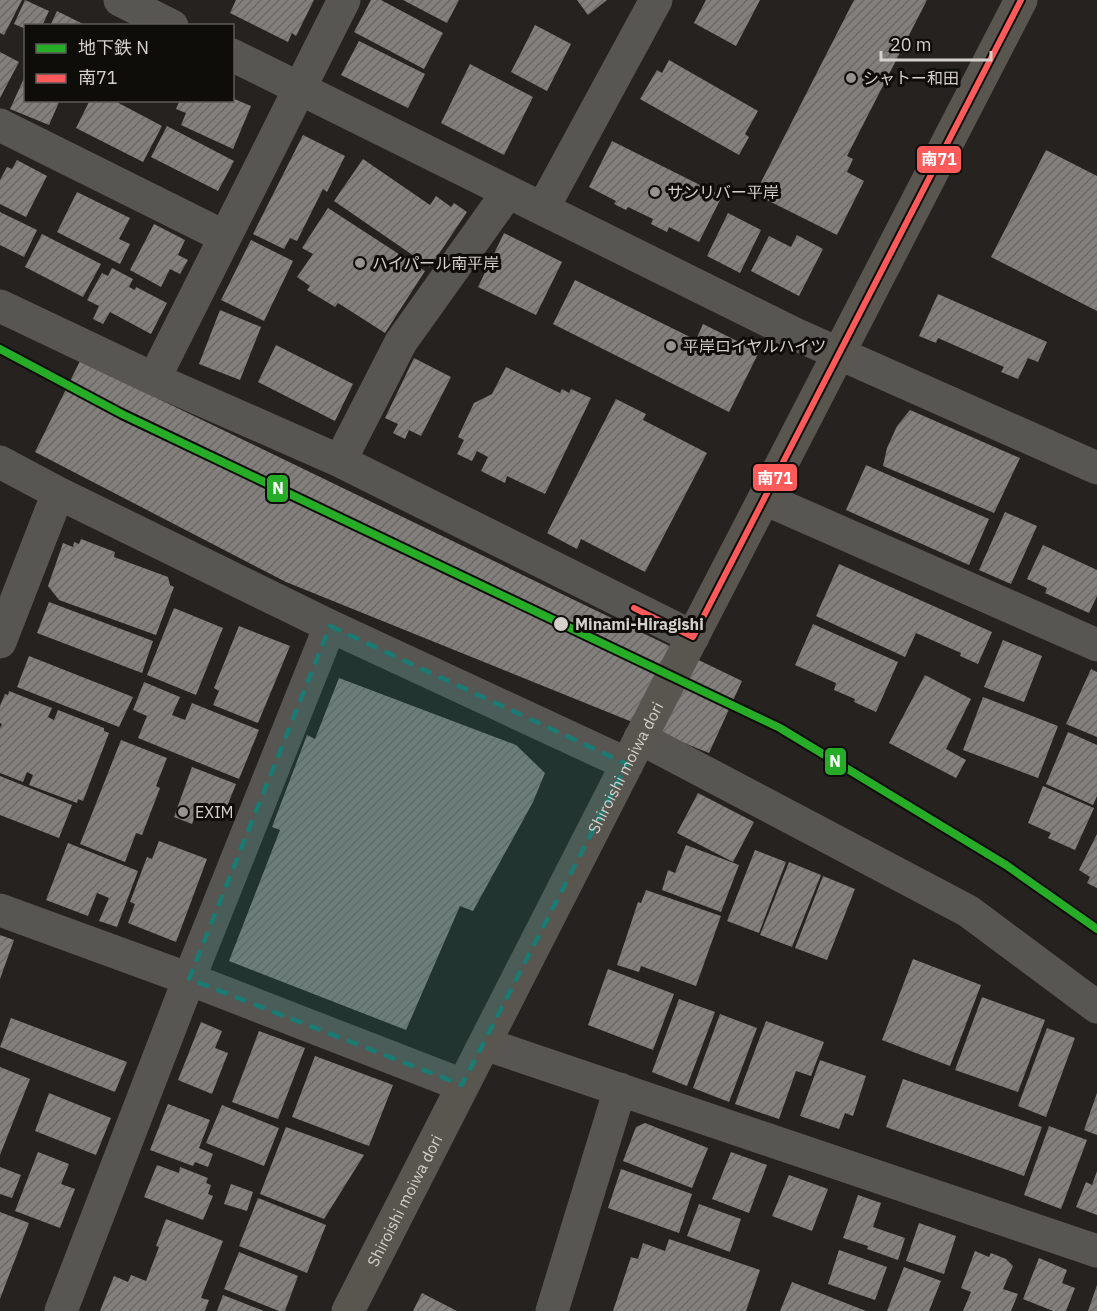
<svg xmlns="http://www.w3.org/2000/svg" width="1097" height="1311" viewBox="0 0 1097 1311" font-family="'IBM Plex Sans','Noto Sans JP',sans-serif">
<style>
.building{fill:url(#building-hatch)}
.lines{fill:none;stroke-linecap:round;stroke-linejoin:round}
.minor{stroke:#585652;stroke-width:33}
.major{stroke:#58564f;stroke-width:33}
.bus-1-casing{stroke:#0f0d0a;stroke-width:10}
.bus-1{stroke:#ff5a5a;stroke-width:6}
.metro-1-casing{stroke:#0f0d0a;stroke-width:12}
.metro-1{stroke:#26ac26;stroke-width:8}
.marked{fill:#197b73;fill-opacity:0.2;stroke:#197b73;stroke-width:4.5;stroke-dasharray:12 8;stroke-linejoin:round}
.poi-dot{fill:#97948f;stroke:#0f0d0a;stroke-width:2}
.stop-dot{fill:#d4d1cc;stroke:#0f0d0a;stroke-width:2}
.labels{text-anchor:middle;stroke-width:6;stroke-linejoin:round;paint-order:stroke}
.poi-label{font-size:16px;fill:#d4d1cc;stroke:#0f0d0a;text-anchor:start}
.stop-label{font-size:16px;font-weight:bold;fill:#d4d1cc;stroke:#0f0d0a;text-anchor:start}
.street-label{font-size:16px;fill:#d4d1cc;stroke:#0f0d0a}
.line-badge{stroke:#0f0d0a;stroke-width:2}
.badge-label{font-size:16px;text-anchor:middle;font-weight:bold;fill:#fff}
</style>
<defs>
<pattern id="building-hatch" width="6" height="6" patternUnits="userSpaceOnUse" patternTransform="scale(1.5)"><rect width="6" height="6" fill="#827f7c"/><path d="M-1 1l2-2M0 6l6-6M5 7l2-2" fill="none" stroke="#6b6966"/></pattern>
</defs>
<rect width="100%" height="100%" fill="#25221f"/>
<path class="building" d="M0 0H22L4 35 0 33Z
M25 0 49 11 42 26H26V29L14 24Z
M236 0H314L296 36 292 33 288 42 230 13Z
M371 0H381L443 33 424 69 354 32Z
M403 0H459L447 23Z
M577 0H607L588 15Z
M706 0H760L736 46 694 23Z
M854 0H927L847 156 853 159 847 172 864 181 837 235 755 194Z
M57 11 87 26H50Z
M535 25 571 44 547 91 511 72Z
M359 41 425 74 408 108 341 75Z
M0 52 19 62 0 98Z
M669 60 758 111 745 134 749 137 739 155 640 99 657 70 662 73Z
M470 64 533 97 504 155 441 123Z
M26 74V100H60L49 125 10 109Z
M232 98 251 106 233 149 181 125 186 113 176 109 180 100H232Z
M90 100H113L162 126 143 162 76 128Z
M167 126 234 161 218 191 151 157Z
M303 135 345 156 327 192 323 189 297 241 290 238 284 249 253 234Z
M612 141 722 196 699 242 669 227 667 232 651 224 653 219 628 207 626 210 614 204 616 201 589 187Z
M1046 150 1097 176V311L991 257Z
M363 159 430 205 436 196 451 207 454 203 467 212 430 267 334 201Z
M17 160 47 176 26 217 0 204V180L7 167 12 169Z
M77 192 130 218 119 239 130 244 120 264 57 232Z
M328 208 425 271 385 333 338 303 335 307 307 290 310 286 297 277 313 254 302 248Z
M0 212 37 230 24 257 0 245Z
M728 213 761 230 740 273 707 256Z
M154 224 185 240 178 255 188 260 180 274 170 269 161 287 130 270Z
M504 233 562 262 536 315 478 287Z
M42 234 101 264 83 297 25 267Z
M797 235 823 249 799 296 751 271 769 236 791 247Z
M251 240 293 261 264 321 221 300Z
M112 268 133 279 129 287 135 290 136 287 167 303 151 334 110 312 103 324 93 319 99 306 87 300 102 273 108 276Z
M575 280 696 340 703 324 759 352 729 412 553 324Z
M938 294 1047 342 1038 362 1028 358 1018 379 1001 372 1004 367 938 338 936 343 919 336Z
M220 310 261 327 240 380 199 364Z
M276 345 353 384 335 421 258 382Z
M414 358 451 377 421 436 409 430 405 439 393 433 398 424 385 418Z
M80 361 742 681 709 753 286 582 35 452Z
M506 367 560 393 562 389 569 393 571 389 591 398 545 494 507 476 505 483 481 471 488 457 477 451 472 461 457 454 464 440 458 437 474 403 492 394Z
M616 399 646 414 643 420 707 453 645 572 581 539 577 549 547 533Z
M910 410 1020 458 994 513 883 466 887 448 897 426Z
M866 465 989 519 969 565 846 510Z
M1005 512 1037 526 1011 584 979 570Z
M81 539 115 552 114 557 168 577 170 585 174 587 156 635 59 600 48 586 63 543 73 547 74 542 79 544Z
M1043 545 1097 570V596L1089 613 1045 593 1047 588 1027 579Z
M839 564 992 632 978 664 960 656 961 653 916 633 905 657 816 616Z
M49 602 153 641 142 673 37 633Z
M174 608 223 628 196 695 147 675Z
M813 624 898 662 876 712 854 702 855 699 834 690 836 683 795 665Z
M239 626 290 646 258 723 213 705 219 691 214 688Z
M1003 640 1042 656 1024 702 984 687Z
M29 656 133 697 119 727 17 687Z
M1091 669 1097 672V737L1066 724Z
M925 675 971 699 946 749 966 760 956 778 889 743Z
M339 678 516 745 545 773 533 802 473 911 460 906 406 1030 229 961 280 830 272 827 307 735 315 739Z
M144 682 180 697 172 715 185 720 192 703 259 730 239 779 138 738 147 716 133 710Z
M9 691 52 708 48 717 54 720 58 710 104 728V731L109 733 83 801 78 799 77 803 29 785 33 775 27 772 23 782 0 773V728L2 724 0 723V706L5 694 8 695Z
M983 697 1058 726 1038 778 963 750Z
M1068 732 1097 745V796L1093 805 1046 784Z
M121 740 167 758 156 786 160 788 142 835 136 833 125 862 80 844Z
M192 767 236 784 222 819 197 810 192 824 174 817Z
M0 776 72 805 59 838 0 815Z
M1043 786 1094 808 1075 850 1048 838 1051 833 1028 823Z
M698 793 754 822 733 862 677 833Z
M1097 834V888L1087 883 1090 877 1079 870Z
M159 841 207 859 176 942 128 923 135 904 130 902 147 857 152 859Z
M68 843 138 871 117 927 99 921 109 898 97 893 88 916 46 900Z
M686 845 739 865 721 912 662 890 668 870 675 873Z
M755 850 786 862 759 933 727 921Z
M789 862 821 875 792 947 760 935Z
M823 876 855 889 827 960 795 948Z
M646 890 721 916 696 986 641 966 639 972 617 965 638 902 641 903Z
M0 935 14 940 0 979Z
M913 959 981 985 950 1066 882 1040Z
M608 969 674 994 653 1050 588 1025Z
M982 997 1045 1020 1018 1092 955 1070Z
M679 999 715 1012 687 1086 652 1072Z
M720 1014 757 1028 729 1102 693 1088Z
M11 1018 127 1062 115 1092 0 1047Z
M766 1021 824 1042 811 1076 796 1071 779 1119 735 1104Z
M201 1022 222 1031 215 1048 228 1053 212 1094 178 1080Z
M1047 1028 1075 1038 1046 1117 1018 1106Z
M259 1031 305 1048 278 1119 232 1102Z
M315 1056 393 1085 369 1146 292 1117Z
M820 1060 866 1076 853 1116 845 1113 839 1129 800 1116Z
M0 1067 30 1079 0 1155Z
M903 1079 1042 1127 1024 1176 886 1127Z
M49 1093 111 1118 96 1155 35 1131Z
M1097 1093V1135L1084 1130Z
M168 1104 210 1120 199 1148 213 1154 208 1167 195 1162 193 1166 150 1150Z
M222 1105 279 1128 264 1166 206 1143Z
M645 1123 708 1148 692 1188 623 1161 636 1127Z
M1049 1126 1087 1140 1061 1209 1024 1195Z
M286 1127 364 1155 324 1219 260 1194Z
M38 1152 69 1164 61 1184 75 1189 60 1228 15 1211Z
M731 1152 767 1165 749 1213 712 1199Z
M157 1165 179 1173 180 1167 208 1178 206 1183 211 1185 208 1194 213 1196 203 1220 144 1197Z
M0 1167 21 1175 12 1198 0 1194Z
M621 1169 692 1194 679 1233 608 1208Z
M1097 1171V1215L1076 1207 1086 1182 1092 1185Z
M789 1175 828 1189 812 1231 772 1216Z
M231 1184 253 1192 247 1211 224 1204Z
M858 1195 881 1203 873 1227 905 1238 898 1260 867 1249 868 1246 843 1238Z
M258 1198 326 1225 307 1273 239 1246Z
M699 1204 741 1219 730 1252 687 1236Z
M0 1212 29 1223 0 1299Z
M166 1219 223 1241 201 1298 209 1300 205 1311H100L114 1276 128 1282 131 1275 146 1281 159 1247 156 1246Z
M919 1223 956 1236 944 1274 906 1261Z
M669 1239 760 1270 746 1311H613L631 1257 638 1259 643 1243 665 1251Z
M839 1250 887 1267 875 1300 828 1284Z
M975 1251 989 1257 991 1253 1006 1259 1013 1266 1003 1289 1018 1294 1011 1311H963L971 1292 961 1288Z
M239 1252 298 1276 285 1311H279L224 1289Z
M1039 1258 1067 1270 1062 1283 1075 1288 1066 1311H1053L1023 1299Z
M904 1267 941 1281 929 1311H887Z
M792 1282 866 1311H780Z
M1097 1285V1311H1088Z
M422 1293 457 1311H413Z
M223 1295 264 1311H217Z"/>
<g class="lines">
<path class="minor" d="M120 0 172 26
M232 55 795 334 1097 468
M0 125 225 237
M543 208 656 0
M0 306 154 379 340 461 693 637
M154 379 344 0
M340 461 401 342 508 192
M0 462 58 493 330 626 627 764
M765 499 1097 645
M0 642 58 493
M640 738 968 911 1097 1007
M0 910 189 979 462 1085
M485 1044 1097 1251
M61 1311 189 979 330 626
M552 1311 620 1089"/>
<path class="major" id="s1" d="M348 1311 627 764 1021 0"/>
<g class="bus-1-casing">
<path id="bus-1" d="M634 608 693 637
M693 637 1021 0"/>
</g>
<use href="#bus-1" class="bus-1"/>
<g class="metro-1-casing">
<path id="metro-1" d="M0 349 122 414 780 728 1006 865 1097 929"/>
</g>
<use href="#metro-1" class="metro-1"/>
</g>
<path class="marked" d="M330 626 627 764 462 1085 189 979Z"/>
<g class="poi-dot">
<circle cx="851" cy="78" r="6"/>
<circle cx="655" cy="192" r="6"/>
<circle cx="360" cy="263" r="6"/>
<circle cx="671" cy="346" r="6"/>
<circle cx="183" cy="812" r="6"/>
</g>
<circle class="stop-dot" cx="561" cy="624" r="8"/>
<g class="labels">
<g class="poi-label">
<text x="863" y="84">シャトー和田</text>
<text x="667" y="198">サンリバー平岸</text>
<text x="372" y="269">ハイパール南平岸</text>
<text x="683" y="352">平岸ロイヤルハイツ</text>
<text x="195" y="818">EXIM</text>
</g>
<g class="stop-label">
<text x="575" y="630">Minami-Hiragishi</text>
</g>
<g class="street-label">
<text dy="6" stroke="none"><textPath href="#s1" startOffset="610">Shiroishi moiwa dori</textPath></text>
<text dy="6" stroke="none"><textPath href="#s1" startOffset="124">Shiroishi moiwa dori</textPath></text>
</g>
</g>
<g class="line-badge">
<rect x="916" y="145" width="46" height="29" rx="6" fill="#ff5a5a"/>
<rect x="752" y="463" width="46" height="29" rx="6" fill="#ff5a5a"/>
<rect x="266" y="474" width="23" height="29" rx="6" fill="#26ac26"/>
<rect x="824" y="747" width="23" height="29" rx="6" fill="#26ac26"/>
</g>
<g class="badge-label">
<text x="939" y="165">南71</text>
<text x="775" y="484">南71</text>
<text x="278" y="494">N</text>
<text x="835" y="767">N</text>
</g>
<rect x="24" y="24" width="210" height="78" fill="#0f0d0a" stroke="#5e5b58" stroke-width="1.5"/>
<rect x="36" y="44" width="30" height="9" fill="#26ac26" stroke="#5e5b58" stroke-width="1.5"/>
<text x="78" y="54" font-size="18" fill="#d4d1cc">地下鉄 N</text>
<rect x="36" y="74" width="30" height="9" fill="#ff5a5a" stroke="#5e5b58" stroke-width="1.5"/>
<text x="78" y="84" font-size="18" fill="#d4d1cc">南71</text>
<path d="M881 51v9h110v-9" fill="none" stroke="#d4d1cc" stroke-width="3"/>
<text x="890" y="51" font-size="18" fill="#d4d1cc" stroke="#0f0d0a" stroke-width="4.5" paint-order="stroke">20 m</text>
</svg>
